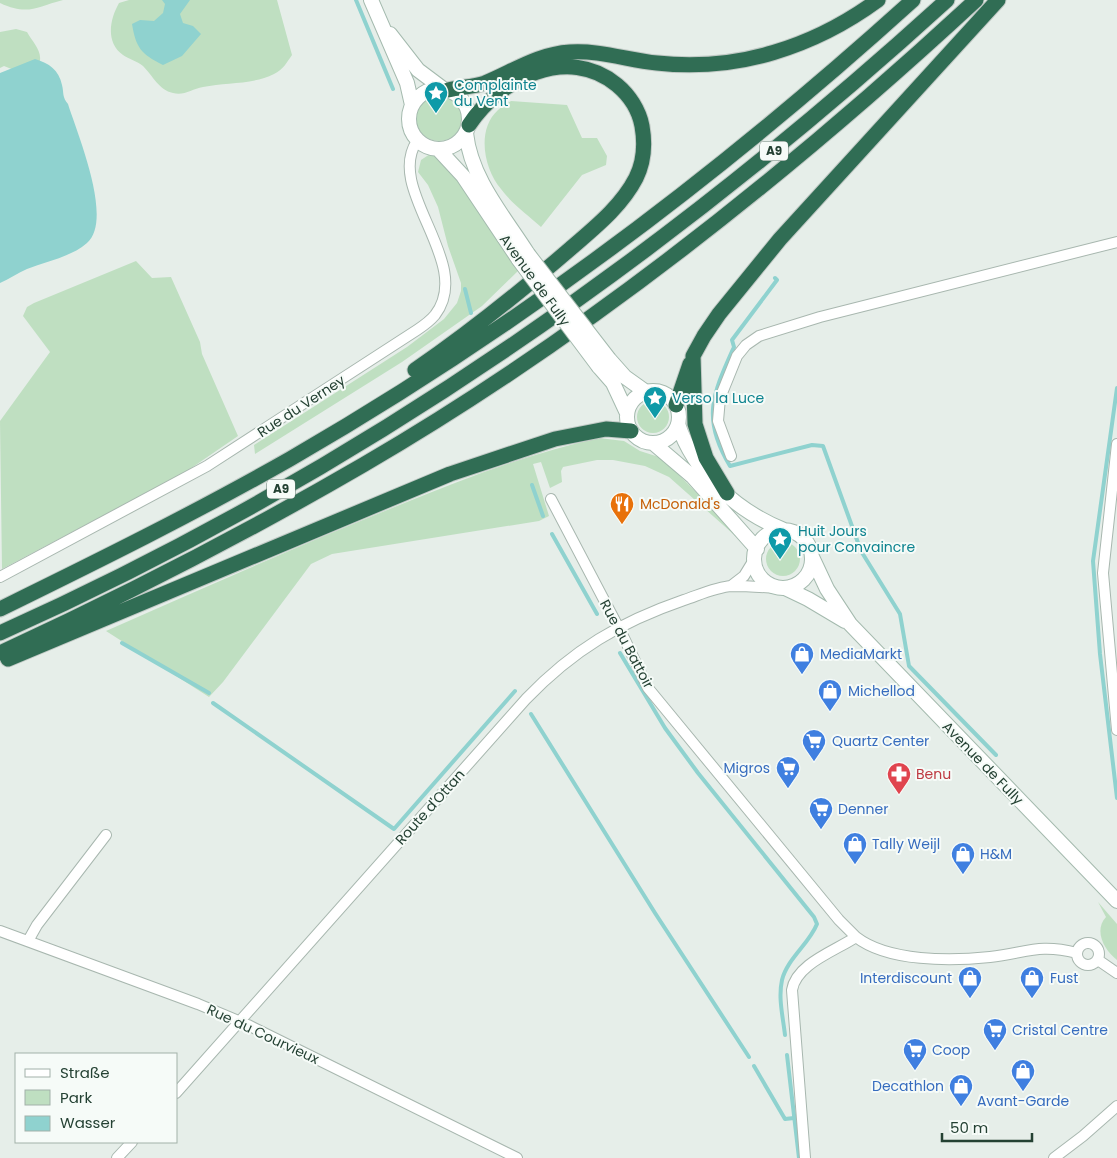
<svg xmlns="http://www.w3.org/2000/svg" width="1117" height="1158" viewBox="0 0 1117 1158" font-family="Poppins,sans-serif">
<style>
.green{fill:#bfdfc1}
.water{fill:#8fd2cf}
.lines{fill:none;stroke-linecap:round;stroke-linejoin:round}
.stream{stroke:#8fd2cf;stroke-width:4}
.minor-casing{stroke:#a8b7af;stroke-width:12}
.secondary-casing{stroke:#a4baae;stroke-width:16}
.motorway-casing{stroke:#c2cac6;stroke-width:17}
.minor{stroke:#fff;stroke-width:10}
.secondary{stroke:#fff;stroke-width:14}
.motorway{stroke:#306d54;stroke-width:15}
.secondary-bridge-casing{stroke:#a4baae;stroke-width:16;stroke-linecap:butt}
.secondary-bridge{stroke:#fff;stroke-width:14}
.labels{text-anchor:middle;stroke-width:4;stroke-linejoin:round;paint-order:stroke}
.shield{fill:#f6fbf8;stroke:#63796e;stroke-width:1}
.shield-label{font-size:12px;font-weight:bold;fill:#244133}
.culture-label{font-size:14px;fill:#0d838f;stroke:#f6fbf8;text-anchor:start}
.street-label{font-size:14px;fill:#244133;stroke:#f6fbf8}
.food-label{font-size:14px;fill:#c56008;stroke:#f6fbf8;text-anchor:start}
.shop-label{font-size:14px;fill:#366cbe;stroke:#f6fbf8;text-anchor:start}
.health-label{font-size:14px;fill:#be3a42;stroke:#f6fbf8;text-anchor:start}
</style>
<rect width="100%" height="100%" fill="#e6eee9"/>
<path class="green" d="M0 0H63C36 7 28 16 0 3Z
M129 0H277L292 55C287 62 283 70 274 74 252 85 226 82 203 87 192 89 184 96 173 93 159 90 153 76 143 66 137 61 129 59 123 55 105 42 110 19 119 3Z
M16 29 27 32C33 43 45 53 38 66L14 70 4 66 0 68V32Z
M416 118a23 23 0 1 1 46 0a23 23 0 1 1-46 0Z
M511 101 567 105 582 138H597L607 156 606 165 582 175 541 227C528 215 511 203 501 189 484 169 476 130 498 110 502 106 507 104 511 101Z
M430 154 445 160 519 270 482 306 402 362 255 454 254 445 407 347 444 319 457 303 461 291V283L448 246 438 207 428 185 418 172 421 160Z
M136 261 152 278 171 277 200 342 202 354 238 436 184 473 2 569 0 421 50 352 23 316 27 307 34 303Z
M637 417a16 16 0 1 1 32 0a16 16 0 1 1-32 0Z
M599 438 624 441 640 451 662 458 735 531 740 540 669 477 645 466 613 460H597L563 467 561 471 562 482 550 488 541 462 533 464 549 516 539 521 332 554 311 564 223 682 209 697 106 631C204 588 302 544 402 504 466 478 531 453 599 438Z
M766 559a17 17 0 1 1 34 0a17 17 0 1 1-34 0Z
M1098 902 1117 924V960C1105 951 1093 931 1106 917Z"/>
<path class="water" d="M162 0H190L180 14 183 23 193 26 201 34 182 56 163 65C141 54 136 48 132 24L140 20 154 21 163 13 165 4Z
M35 59C49 63 59 70 62 85 64 93 62 97 68 104 77 133 114 220 87 243 71 257 47 261 27 269 18 273 9 279 0 283V73Z"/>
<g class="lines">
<path class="stream" d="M356 0 393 89
M775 278 777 280 732 340 734 347C713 394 701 418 730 466L812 445 823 446 861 551 900 614 909 666 996 755
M465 289 471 313
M1117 388 1093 561 1100 654 1117 798
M532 485 543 516
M552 534 597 614
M122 643 209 693
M620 653 665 728 698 773 814 917 817 924C809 944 787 959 782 980 778 998 783 1017 785 1035
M213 703 394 829 515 691
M531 714 655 913 749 1057
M787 1055 799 1158
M754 1066 785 1119 794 1118"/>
<g class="minor-casing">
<path id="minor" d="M1117 444 1103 573 1117 730
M731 456 718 421 720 398 737 356 746 345 759 336 820 317 1117 242
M551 499 624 638 648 688 839 920 856 937
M0 577 207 466 417 330C423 326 430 321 435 315 475 263 384 190 417 141
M731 586 744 576 755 558
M0 931 198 1004 248 1025 517 1158
M28 941 37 925 106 835
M1077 954a11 11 0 1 1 22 0a11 11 0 1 1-22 0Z
M1098 960 1117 973
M176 1093 526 699C573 650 620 622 684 600 699 595 716 587 732 586 747 586 763 587 778 588
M117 1158 132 1142
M805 1158 792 990C796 964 835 951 856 937 888 962 951 961 990 957 1027 953 1038 943 1077 953
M1054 1158 1083 1136 1117 1106"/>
</g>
<g class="secondary-casing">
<path id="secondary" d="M371 0 407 83 412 105
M390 34 418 70 442 88
M409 119a30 30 0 1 1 60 0a30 30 0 1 1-60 0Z
M466 133C471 179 504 216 528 254
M438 149 463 176 519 260
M609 359 625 377 646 392
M599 367 613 383 627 413
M627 417a26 26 0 1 1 52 0a26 26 0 1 1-52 0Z
M678 424C694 473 737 511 784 530
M653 443 693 477 757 549
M754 559a29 29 0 1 1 58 0a29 29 0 1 1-58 0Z
M812 557 827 589 850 624 1117 901
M785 588 808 599 845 621"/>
</g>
<g class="motorway-casing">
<path id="motorway" d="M448 90C460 87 473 87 485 83 514 71 538 54 570 52 599 50 628 60 657 63 737 72 814 47 878 0
M415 370C469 333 520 292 570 249 594 228 621 207 636 178 644 162 645 143 642 126 639 110 629 95 617 85 568 44 499 79 469 125
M676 405 690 364
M727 493 706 458 695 424 693 356 704 336 719 314 780 239 998 0
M0 609C98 561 195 513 290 459 514 330 722 173 913 0
M0 633C348 477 665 257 947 0
M0 653C124 596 246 533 363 465 585 336 788 174 976 0
M8 659 450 474 555 439 606 429 631 431"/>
</g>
<use href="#minor" class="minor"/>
<use href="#secondary" class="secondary"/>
<use href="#motorway" class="motorway"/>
<g class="secondary-bridge-casing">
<path id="secondary-bridge" d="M528 254 609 359
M519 260 599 367"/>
</g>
<use href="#secondary-bridge" class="secondary-bridge"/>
</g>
<defs>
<g id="sight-pin" transform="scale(1.25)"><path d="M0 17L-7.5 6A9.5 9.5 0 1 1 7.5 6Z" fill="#0f9aa8" stroke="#f6fbf8"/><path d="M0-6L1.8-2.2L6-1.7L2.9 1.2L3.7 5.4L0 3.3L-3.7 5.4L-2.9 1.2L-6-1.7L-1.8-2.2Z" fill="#fff"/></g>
<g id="restaurant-pin" transform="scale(1.25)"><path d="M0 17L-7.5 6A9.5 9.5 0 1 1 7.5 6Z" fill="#e8710a" stroke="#f6fbf8"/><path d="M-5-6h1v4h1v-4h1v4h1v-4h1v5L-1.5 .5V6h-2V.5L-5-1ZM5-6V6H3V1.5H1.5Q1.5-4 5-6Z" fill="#fff"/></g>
<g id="shop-pin" transform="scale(1.25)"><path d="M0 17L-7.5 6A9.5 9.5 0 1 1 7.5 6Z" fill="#3f7fe0" stroke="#f6fbf8"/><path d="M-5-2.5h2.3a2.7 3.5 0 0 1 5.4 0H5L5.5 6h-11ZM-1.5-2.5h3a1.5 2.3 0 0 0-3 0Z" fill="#fff"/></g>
<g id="supermarket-pin" transform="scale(1.25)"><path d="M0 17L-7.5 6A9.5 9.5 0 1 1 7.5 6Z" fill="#3f7fe0" stroke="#f6fbf8"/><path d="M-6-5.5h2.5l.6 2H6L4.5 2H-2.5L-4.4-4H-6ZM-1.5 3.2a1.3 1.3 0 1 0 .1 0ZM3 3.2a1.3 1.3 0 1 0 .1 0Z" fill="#fff"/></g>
<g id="pharmacy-pin" transform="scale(1.25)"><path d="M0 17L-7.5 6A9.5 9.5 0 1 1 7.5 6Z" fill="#e0444e" stroke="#f6fbf8"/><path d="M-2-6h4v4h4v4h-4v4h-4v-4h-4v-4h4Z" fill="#fff"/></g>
</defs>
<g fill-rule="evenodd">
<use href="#sight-pin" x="436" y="93"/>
<use href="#sight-pin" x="655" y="398"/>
<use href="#restaurant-pin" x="622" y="504"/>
<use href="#sight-pin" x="780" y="539"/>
<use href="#shop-pin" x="802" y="654"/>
<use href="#shop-pin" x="830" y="691"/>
<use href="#supermarket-pin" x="814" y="741"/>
<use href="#supermarket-pin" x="788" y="768"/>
<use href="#pharmacy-pin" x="899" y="774"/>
<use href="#supermarket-pin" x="821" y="809"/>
<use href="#shop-pin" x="855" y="844"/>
<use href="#shop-pin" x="963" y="854"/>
<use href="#shop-pin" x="970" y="978"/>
<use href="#shop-pin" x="1032" y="978"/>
<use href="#supermarket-pin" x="995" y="1030"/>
<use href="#supermarket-pin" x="915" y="1050"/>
<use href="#shop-pin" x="1023" y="1071"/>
<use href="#shop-pin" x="961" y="1086"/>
</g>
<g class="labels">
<g class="shield">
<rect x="760" y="141.5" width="28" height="19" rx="4"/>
<rect x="267" y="479.5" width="28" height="19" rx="4"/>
</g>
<g class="shield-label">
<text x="774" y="155">A9</text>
<text x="281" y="493">A9</text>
</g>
<g class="culture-label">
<text x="454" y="90">Complainte<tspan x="454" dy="16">du Vent</tspan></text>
<text x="672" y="403">Verso la Luce</text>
<text x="798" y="536">Huit Jours<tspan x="798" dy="16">pour Convaincre</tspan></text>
</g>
<g class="street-label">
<text transform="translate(535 280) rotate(54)" y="5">Avenue de Fully</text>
<text transform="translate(301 406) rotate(-33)" y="5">Rue du Verney</text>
<text transform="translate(627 644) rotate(62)" y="5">Rue du Battoir</text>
<text transform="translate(983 763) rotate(46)" y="5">Avenue de Fully</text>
<text transform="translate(430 807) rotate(-48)" y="5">Route d'Ottan</text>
<text transform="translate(263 1034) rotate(25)" y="5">Rue du Courvieux</text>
</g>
<g class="food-label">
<text x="640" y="509">McDonald's</text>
</g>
<g class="shop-label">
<text x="820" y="659">MediaMarkt</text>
<text x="848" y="696">Michellod</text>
<text x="832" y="746">Quartz Center</text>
<text x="770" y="773" text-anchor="end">Migros</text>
<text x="838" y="814">Denner</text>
<text x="872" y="849">Tally Weijl</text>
<text x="980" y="859">H&amp;M</text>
<text x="952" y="983" text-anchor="end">Interdiscount</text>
<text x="1050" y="983">Fust</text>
<text x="1012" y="1035">Cristal Centre</text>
<text x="932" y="1055">Coop</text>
<text x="944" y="1091" text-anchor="end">Decathlon</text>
<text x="1023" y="1106" text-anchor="middle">Avant-Garde</text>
</g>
<g class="health-label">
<text x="916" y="779">Benu</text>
</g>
</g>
<rect x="15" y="1053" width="162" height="90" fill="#f6fbf8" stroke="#a2b1a9"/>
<rect x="25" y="1069" width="25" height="8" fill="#ffffff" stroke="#a2b1a9"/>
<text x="60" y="1078" font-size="15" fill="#244133">Straße</text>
<rect x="25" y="1090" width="25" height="15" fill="#bfdfc1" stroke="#a2b1a9"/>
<text x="60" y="1103" font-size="15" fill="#244133">Park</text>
<rect x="25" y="1116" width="25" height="15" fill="#8fd2cf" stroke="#a2b1a9"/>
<text x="60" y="1128" font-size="15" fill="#244133">Wasser</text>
<path d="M942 1133v8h90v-8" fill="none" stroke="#244133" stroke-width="2.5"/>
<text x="950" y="1133" font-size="15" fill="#244133" stroke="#f6fbf8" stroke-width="4" paint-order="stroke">50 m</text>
</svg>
